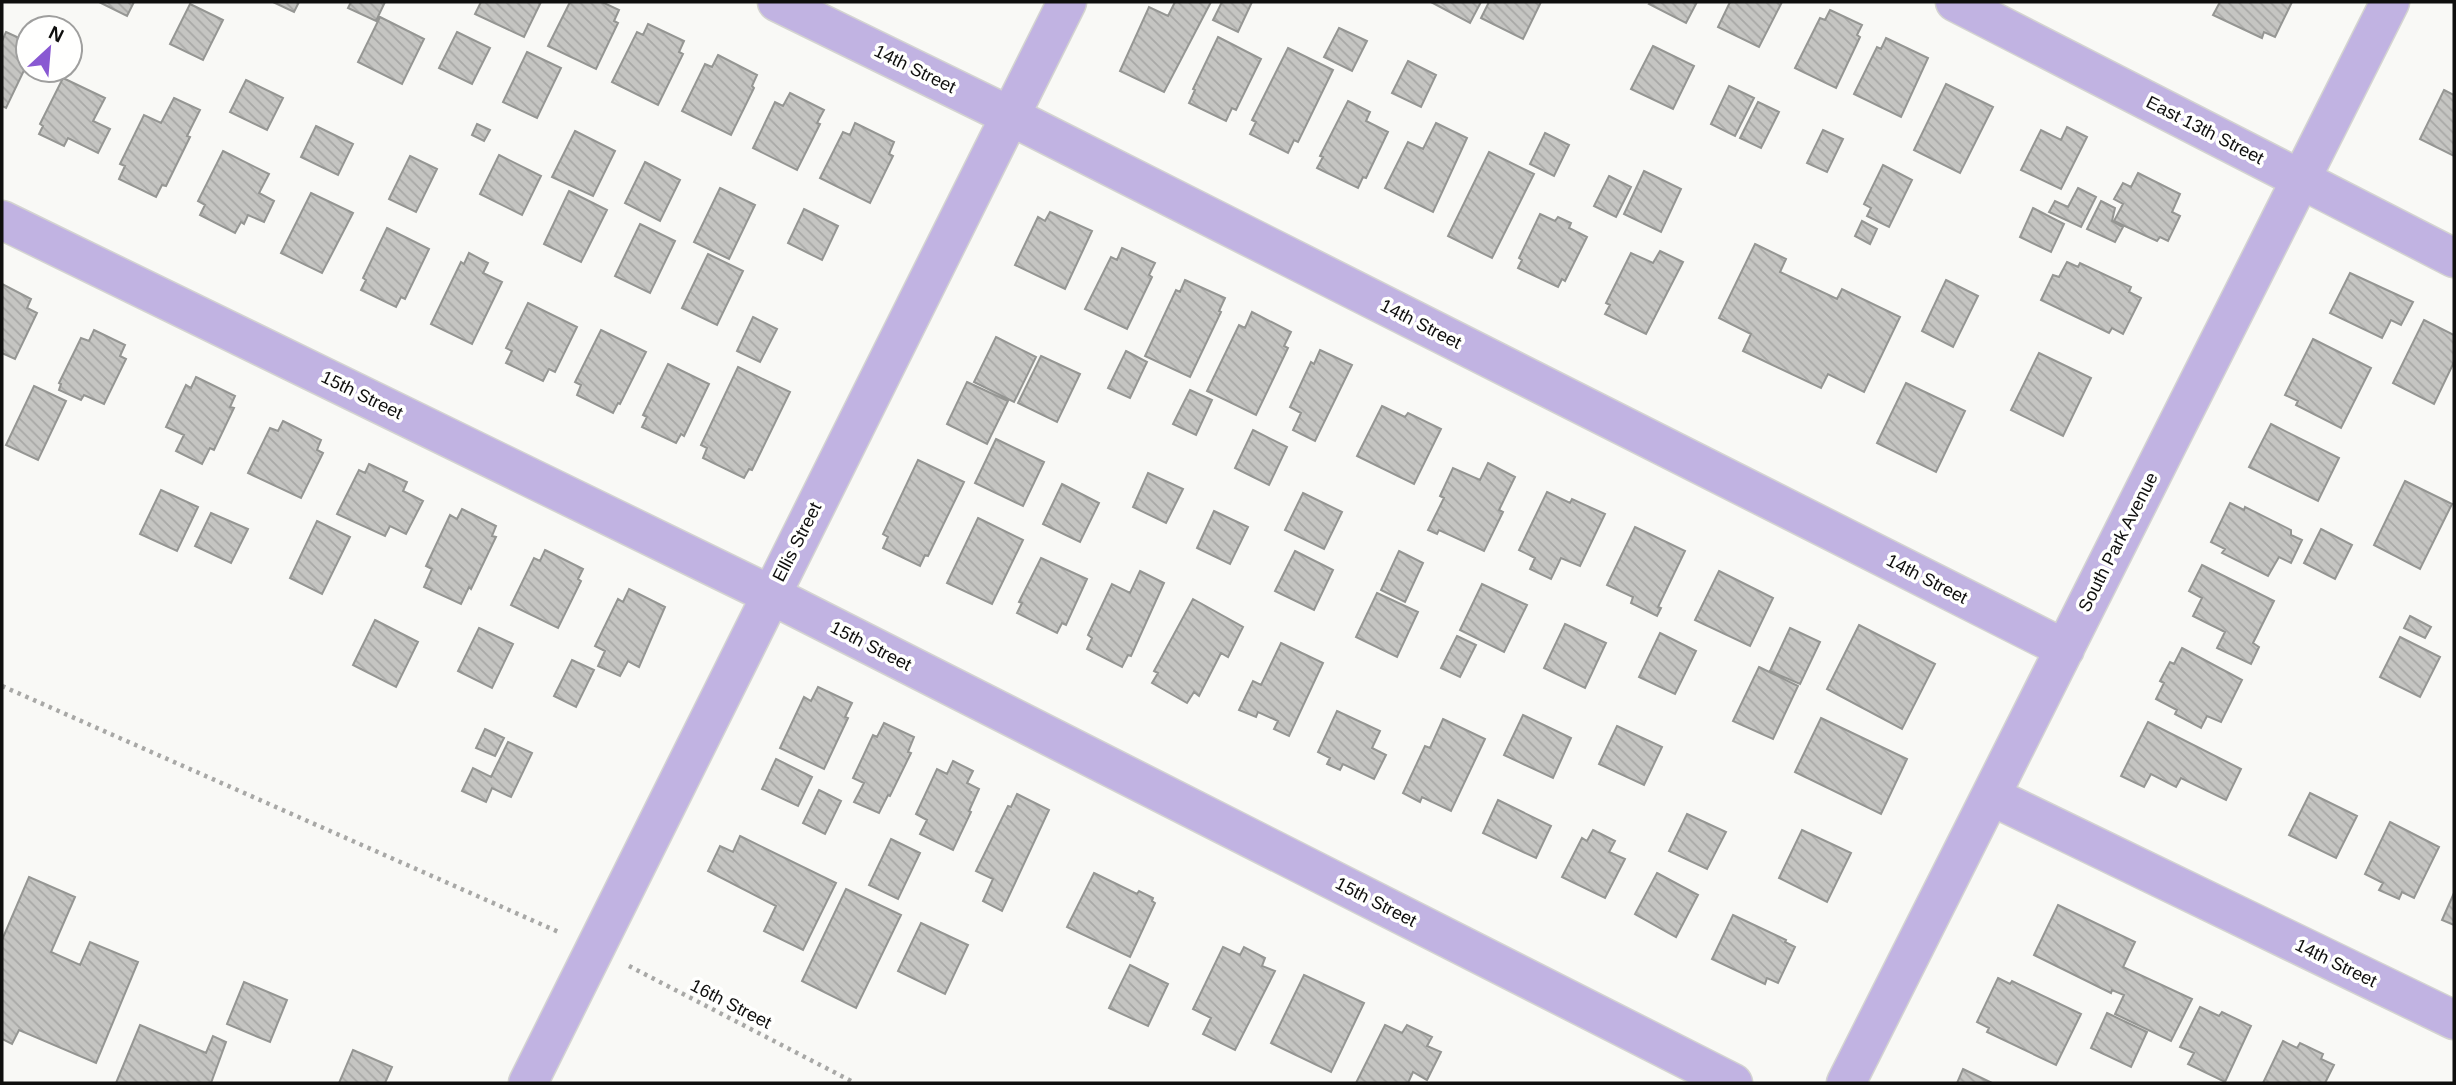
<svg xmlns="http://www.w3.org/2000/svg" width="2456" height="1085" viewBox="0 0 2456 1085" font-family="Helvetica,sans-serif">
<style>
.building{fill:url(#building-back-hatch);stroke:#959693;stroke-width:2}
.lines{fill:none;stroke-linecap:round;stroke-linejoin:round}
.street-casing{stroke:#d4d4d1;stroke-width:41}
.path{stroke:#a8a8a6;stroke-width:4.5;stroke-dasharray:3.5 5;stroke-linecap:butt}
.street{stroke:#c1b3e2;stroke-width:38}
.labels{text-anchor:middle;stroke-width:7;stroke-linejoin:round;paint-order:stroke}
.street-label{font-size:18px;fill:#0f0f0e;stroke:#fffffe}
</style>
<defs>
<pattern id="building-back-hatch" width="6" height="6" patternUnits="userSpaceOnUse" patternTransform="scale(1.75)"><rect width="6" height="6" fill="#c5c5c2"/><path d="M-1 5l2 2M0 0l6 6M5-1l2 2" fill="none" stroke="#a8a8a6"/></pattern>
</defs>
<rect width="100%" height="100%" fill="#f9f9f6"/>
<path class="building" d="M99 2H134L127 16Z
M273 2H299L294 12Z
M351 2H385L376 21 348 8Z
M481 2H541L524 37 475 14Z
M570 2H602L619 10 614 21 618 23 596 69 548 46Z
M1175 2H1211L1164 92 1120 71 1149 7 1168 16Z
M1222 2H1252L1238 32 1213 20Z
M1431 2H1481L1470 23Z
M1489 2H1541L1523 39 1481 18Z
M1651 2H1697L1686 23 1649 4Z
M1730 2H1782L1759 47 1718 27Z
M2220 2H2292L2275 37 2264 32 2262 38 2213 15Z
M190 4 223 20 203 60 170 44Z
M1830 10 1862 25 1857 35 1860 37 1836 88 1795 68 1820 18 1825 20Z
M380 17 424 39 402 84 358 62Z
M648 24 684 41 679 52 683 54 658 105 612 82 637 32 643 35Z
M1339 28 1367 41 1352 71 1324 57Z
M6 32 28 42 25 56 28 58V62L6 108 2 106V41Z
M457 32 490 48 472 84 439 68Z
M1218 37 1261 59 1236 110 1232 108 1226 121 1189 103 1195 90 1193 89Z
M1886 38 1928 58 1901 117 1854 94 1877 47 1881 49Z
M1653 46 1694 66 1673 109 1631 89Z
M1288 48 1333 70 1298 142 1294 140 1288 153 1250 134 1256 122 1252 120Z
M527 52 561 68 537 118 503 102Z
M718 55 757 75 752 86 754 88 731 135 682 111 705 64 712 67Z
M1408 61 1436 75 1421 107 1392 93Z
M63 78 105 98 93 121 110 129 98 153 68 138 64 146 39 134 43 126 40 124Z
M246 80 283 98 267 130 230 112Z
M1946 84 1993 107 1960 173 1914 150Z
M1729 86 1754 98 1735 136 1711 124Z
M2444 90 2454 95V156L2420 139Z
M790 93 824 110 817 123 820 124 797 170 753 148 775 102 783 106Z
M174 98 200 110 187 136 190 137 166 186 162 185 156 197 119 179 125 166 120 164 144 115 161 123Z
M1348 101 1370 112 1366 121 1388 132 1366 178 1363 177 1358 188 1317 168 1323 157 1320 156Z
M1758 102 1779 112 1761 148 1740 138Z
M855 123 894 142 889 154 893 156 870 203 820 178 843 132 850 135Z
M1436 123 1467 138 1433 212 1385 188 1408 142 1423 149Z
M477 124 490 130 484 141 472 135Z
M316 126 353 144 338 175 301 157Z
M2067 127 2087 137 2061 189 2021 170 2041 130 2061 140Z
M1823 130 1843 139 1827 172 1807 163Z
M575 131 615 151 593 196 552 177Z
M1545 133 1569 145 1554 176 1530 164Z
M223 151 269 174 259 193 274 201 264 222 248 215 244 224 241 222 235 233 200 215 205 205 198 201Z
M1489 152 1534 174 1492 258 1448 236Z
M499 155 541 176 522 215 480 194Z
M410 156 437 169 416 212 389 199Z
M645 162 680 180 660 221 625 203Z
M1883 165 1912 180 1889 227 1867 216 1871 208 1864 204Z
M1644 171 1681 189 1661 232 1624 214Z
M2138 173 2180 194 2172 212 2180 216 2168 241 2160 237 2157 241 2114 221 2123 204 2114 199 2123 183 2131 187Z
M1609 176 1631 187 1616 217 1594 206Z
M720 188 755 205 729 259 694 242Z
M2078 188 2096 197 2081 227 2049 212 2055 201 2068 207Z
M569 191 607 210 581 262 544 244Z
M311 193 353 213 322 273 281 253Z
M2101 201 2115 208 2112 221 2123 227 2115 242 2087 229Z
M2033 208 2064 224 2051 252 2020 237Z
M804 209 838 226 822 260 788 243Z
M1050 212 1092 231 1065 289 1015 265 1038 217 1045 221Z
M1540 214 1555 221 1558 217 1571 223 1569 228 1587 237 1565 281 1562 279 1558 287 1518 268 1522 260 1519 258Z
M1862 221 1877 229 1870 244 1855 236Z
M640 224 675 241 650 293 615 276Z
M387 228 429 249 405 299 401 297 396 307 361 290 366 280 363 278Z
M1755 244 1786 259 1780 272 1837 299 1842 289 1900 317 1864 392 1828 374 1821 388 1743 351 1751 334 1719 318Z
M1122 248 1155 263 1149 275 1152 277 1127 329 1085 309 1111 257 1117 260Z
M1660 251 1683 262 1646 334 1605 314 1610 305 1606 303 1631 253 1653 263Z
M469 253 488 263 483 273 502 282 472 344 431 324 461 262 464 264Z
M708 254 743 271 717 325 682 308Z
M2067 262 2078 267 2080 263 2131 287 2129 292 2141 298 2123 334 2112 328 2109 333 2041 300 2053 275 2059 277Z
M2350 273 2413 302 2401 325 2391 320 2382 338 2330 313Z
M1185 280 1225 298 1219 311 1221 312 1190 377 1145 356 1176 290 1180 292Z
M1946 280 1978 296 1953 347 1922 331Z
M2 284 31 299 27 308 37 313 15 359 2 353Z
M528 303 577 327 555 372 549 369 543 381 506 363 512 351 506 348Z
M1252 312 1291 332 1284 346 1288 348 1256 415 1207 391 1239 325 1245 328Z
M753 317 777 329 760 362 737 351Z
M2424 320 2454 335V362L2434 404 2393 383Z
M94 330 125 345 120 356 126 359 104 404 84 395 81 400 59 390 61 384 59 383 81 338 89 341Z
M601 330 646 352 620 404 618 403 613 413 577 395 581 385 575 382Z
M996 337 1036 357 1014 402 974 382Z
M2313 339 2371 368 2341 428 2296 405 2298 401 2285 395Z
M1320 350 1352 365 1315 441 1293 430 1301 413 1290 407 1311 362 1314 364Z
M1126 351 1147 362 1130 398 1108 388Z
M2039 353 2091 378 2063 436 2011 410Z
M1041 356 1080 374 1057 422 1018 403Z
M668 364 709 384 684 436 681 434 676 443 642 427 647 417 643 415Z
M738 367 790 392 752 470 749 469 744 478 703 458 707 448 701 445Z
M196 377 235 396 230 407 234 408 214 450 210 448 202 464 176 451 184 435 166 427 186 385 191 388Z
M967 382 1008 401 987 444 947 424Z
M1906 383 1965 411 1936 472 1877 443Z
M34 386 66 401 38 460 6 445Z
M1190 390 1212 400 1196 435 1173 424Z
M1382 406 1405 417 1408 413 1441 429 1414 484 1357 456Z
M283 421 321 440 317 450 323 453 301 498 248 473 270 428 278 431Z
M2271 424 2339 458 2318 501 2249 467Z
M1253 430 1287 447 1269 485 1235 468Z
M996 439 1044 462 1023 506 975 483Z
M918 460 964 482 928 556 925 555 920 566 883 548 888 537 883 534Z
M1488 463 1515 477 1499 510 1503 512 1484 551 1439 530 1437 534 1428 530 1444 498 1440 496 1453 468 1480 480Z
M369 464 407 482 403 491 423 501 406 534 390 526 385 536 337 514 359 470 365 473Z
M1148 473 1183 489 1166 523 1133 507Z
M2405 481 2452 504 2420 569 2374 545Z
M1062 484 1099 503 1080 542 1043 524Z
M161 490 198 507 177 551 140 534Z
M1547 492 1570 503 1572 499 1605 514 1580 566 1561 558 1551 579 1530 569 1535 558 1519 550Z
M1303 493 1342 512 1324 549 1285 530Z
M2230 503 2244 510 2245 507 2291 530V535L2302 540 2291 563 2279 557 2268 576 2222 553 2225 549 2211 542Z
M462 509 496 526 492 536 496 537 471 589 469 587 461 604 424 587 432 569 426 566 450 515 457 519Z
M1214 511 1248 527 1230 564 1197 548Z
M211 513 248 529 231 563 195 546Z
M978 518 1023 540 992 604 947 583Z
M317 521 350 537 322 594 290 578Z
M1635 527 1685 551 1658 607 1661 608 1657 616 1631 603 1633 597 1607 585Z
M2321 529 2352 545 2335 579 2304 563Z
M545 550 583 569 578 579 581 581 558 628 511 605 534 558 540 561Z
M1295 551 1333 570 1314 610 1275 591Z
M1399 551 1423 563 1405 602 1381 590Z
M1041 558 1087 579 1066 625 1062 623 1057 633 1017 613 1022 603 1019 602Z
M2202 565 2274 601 2253 643 2259 647 2251 664 2217 648 2225 632 2193 616 2202 598 2189 591Z
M1140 571 1164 583 1131 656 1128 655 1122 667 1087 649 1092 638 1088 635 1112 584 1130 593Z
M1719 571 1773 598 1750 646 1695 620Z
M1482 584 1527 605 1504 652 1460 630Z
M629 589 665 607 639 667 628 661 620 676 598 666 605 651 595 646 618 599 623 602Z
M1377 593 1418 612 1397 657 1356 637Z
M1193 599 1243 627 1228 657 1221 653 1199 696 1194 692 1187 703 1152 683 1158 673 1154 671Z
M2410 616 2431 627 2425 638 2404 628Z
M375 620 418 642 396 687 353 665Z
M1565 624 1606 643 1585 688 1544 668Z
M1859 625 1935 664 1902 729 1827 689Z
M479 628 513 644 492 688 458 671Z
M1790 628 1820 642 1800 684 1770 671Z
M1660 633 1696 651 1675 694 1639 677Z
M1457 636 1476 645 1460 677 1441 668Z
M2400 637 2440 657 2420 697 2380 677Z
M1281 643 1323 663 1289 736 1274 729 1278 721 1258 712 1256 717 1239 710 1253 681 1261 685Z
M2182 648 2242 680 2221 722 2207 716 2201 728 2175 714 2177 710 2156 699 2164 683 2160 681 2170 662 2174 664Z
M572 660 594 670 576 707 554 696Z
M1759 667 1798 686 1773 739 1733 721Z
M818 687 852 703 845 717 848 718 824 769 780 748 804 697 811 701Z
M1337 711 1380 731 1372 748 1386 755 1374 779 1343 764 1340 770 1327 764 1330 758 1318 752Z
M1523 715 1571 738 1553 778 1504 755Z
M1821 718 1907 759 1881 814 1795 772Z
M1443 719 1485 739 1451 811 1422 797 1420 802 1403 793 1425 746 1430 748Z
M2148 722 2241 769 2226 800 2181 778 2176 787 2151 774 2144 787 2121 776Z
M884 723 914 737 908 752 911 753 890 796 888 795 879 813 854 802 864 783 853 778 873 735 877 737Z
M1617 726 1662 747 1644 785 1599 764Z
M485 729 504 738 495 756 476 748Z
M508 742 532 753 511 797 492 788 486 802 462 791 473 768 491 777Z
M776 759 812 777 798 806 762 789Z
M953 761 973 771 967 783 979 789 969 811 971 812 953 850 920 834 927 820 916 814 937 769 947 774Z
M819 790 841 801 825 834 803 823Z
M2310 793 2357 816 2336 858 2289 835Z
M1017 794 1049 810 1002 911 983 901 993 879 976 871 1008 806 1011 807Z
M1498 800 1551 826 1536 858 1483 833Z
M1687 814 1726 832 1707 869 1669 851Z
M2390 822 2439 847 2414 898 2402 892 2399 899 2379 890 2383 883 2365 874Z
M1593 830 1615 841 1609 852 1625 859 1605 898 1562 877 1582 838 1587 841Z
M1802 830 1851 853 1827 902 1779 878Z
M740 836 836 883 803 950 764 931 776 906 708 871 720 846 733 852Z
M891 839 920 853 898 899 869 885Z
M1094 873 1137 894 1139 891 1153 898 1152 901 1155 903 1130 957 1067 927Z
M1657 873 1698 895 1676 937 1635 914Z
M29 877 75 897 51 952 80 965 90 942 138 962 96 1063 19 1030 12 1044 2 1039V940Z
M846 889 901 915 856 1008 802 981Z
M2454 893V925L2442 920Z
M2058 905 2135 942 2123 967 2192 999 2171 1041 2115 1014 2124 995 2112 990 2111 993 2034 955Z
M1733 915 1786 940 1785 942 1795 947 1778 983 1767 978 1765 984 1712 959Z
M921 923 968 945 945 994 898 971Z
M1223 947 1240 955 1244 947 1265 958 1262 966 1275 971 1235 1050 1203 1034 1211 1018 1193 1009Z
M1130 965 1168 984 1148 1026 1109 1008Z
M1304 975 1364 1003 1331 1072 1271 1043Z
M1998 978 2010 984 2012 981 2081 1014 2056 1065 1987 1032 1989 1028 1977 1022Z
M244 982 287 1000 270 1042 227 1024Z
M2200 1007 2219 1016 2222 1012 2251 1026 2225 1082 2188 1064 2194 1053 2180 1047Z
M2107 1013 2147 1032 2131 1067 2091 1048Z
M140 1025 206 1053 213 1036 226 1042 211 1083H116Z
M1385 1025 1402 1033 1407 1025 1432 1037 1427 1046 1441 1052 1427 1080 1413 1072 1408 1083H1356Z
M2283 1041 2297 1048 2300 1043 2323 1054 2321 1059 2334 1065 2325 1083H2263Z
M353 1050 392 1067 385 1083H339Z
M1963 1069 1992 1083H1957Z"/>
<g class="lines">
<g class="street-casing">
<path id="street" d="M777 2 1010 116 2065 649
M1955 2 2454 258
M2 220 771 595 1733 1083
M1991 796 2454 1020
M528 1083 1067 2
M1846 1083 2390 2"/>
</g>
<path class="path" d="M2 686 561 933
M629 966 855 1083"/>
<use href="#street" class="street"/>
</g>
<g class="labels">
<g class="street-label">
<text transform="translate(915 69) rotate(26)" y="6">14th Street</text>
<text transform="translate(2205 130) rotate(27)" y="6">East 13th Street</text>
<text transform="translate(1421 324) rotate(27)" y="6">14th Street</text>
<text transform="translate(362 395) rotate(26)" y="6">15th Street</text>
<text transform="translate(797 542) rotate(-63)" y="6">Ellis Street</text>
<text transform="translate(2118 542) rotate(-63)" y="6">South Park Avenue</text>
<text transform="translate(1927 579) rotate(27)" y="6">14th Street</text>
<text transform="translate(871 646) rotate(27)" y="6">15th Street</text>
<text transform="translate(1376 902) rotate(27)" y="6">15th Street</text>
<text transform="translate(2336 963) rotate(26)" y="6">14th Street</text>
<text transform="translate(731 1004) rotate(27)" y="6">16th Street</text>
</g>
</g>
<rect width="2456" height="1085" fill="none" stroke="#0f0f0e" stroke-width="7"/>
<g transform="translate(49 49) rotate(26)"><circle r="33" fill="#fffffe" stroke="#9f9f9e" stroke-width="2"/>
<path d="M0-5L12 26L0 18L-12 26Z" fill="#8959d2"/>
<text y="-10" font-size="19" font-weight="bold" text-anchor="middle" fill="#0f0f0e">N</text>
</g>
</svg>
